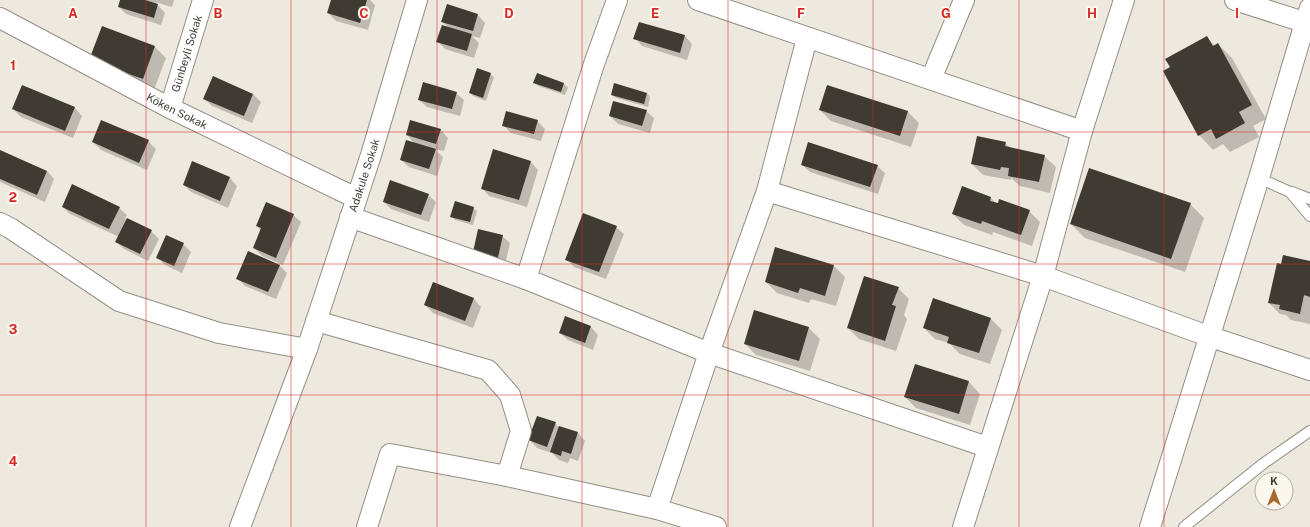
<svg xmlns="http://www.w3.org/2000/svg" width="1310" height="527" viewBox="0 0 1310 527" font-family="'Public Sans',sans-serif">
<style>
.shadow{fill:#0003}
.building{fill:#3f3b33}
.lines{fill:none;stroke-linecap:round;stroke-linejoin:round}
.service-casing{stroke:#948f85;stroke-width:12}
.minor-casing{stroke:#948f85;stroke-width:22}
.service{stroke:#fff;stroke-width:10}
.minor{stroke:#fff;stroke-width:20}
.grid{fill:none;stroke:#d62828;stroke-width:1;stroke-opacity:0.55}
.labels{text-anchor:middle;stroke-width:4;stroke-linejoin:round;paint-order:stroke}
.street-label{font-size:11px;fill:#3f3d38;stroke:#fbf7ec}
.grid-label{font-size:13px;text-anchor:middle;font-weight:bold;fill:#d62828;stroke:#fbf7ec;stroke-width:4;stroke-linejoin:round;paint-order:stroke}
</style>
<rect width="100%" height="100%" fill="#eee9df"/>
<path class="shadow" d="M127 0H174L172 7 155 2 165 13 161 25 126 14 119 7Z
M332 0H370L375 5 368 30 336 21 328 13Z
M478 15 485 23 480 38 472 36 479 43 474 58 445 49 437 41 449 28 442 21Z
M685 36 692 44 687 60 642 46 635 38Z
M1207 38 1215 46 1218 44 1232 58 1266 119 1253 126 1259 137 1230 152 1223 144 1213 150 1199 135 1164 72Z
M154 46 166 58 154 90 102 71Z
M490 74 494 77 486 101 473 96 470 92Z
M537 75 564 84 568 88 565 95 538 86 535 83Z
M213 77 253 94 261 102 252 123 212 106 204 99Z
M23 86 75 108 82 116 73 138 21 117 13 109Z
M827 87 908 112 919 123 911 147 831 121 820 110Z
M456 93 464 100 460 116 427 107 419 100Z
M647 93 650 97 648 107 616 98 612 95Z
M646 111 654 118 650 133 618 124 610 116Z
M537 121 545 129 541 141 511 133 503 125Z
M441 130 448 138 444 151 434 149 443 157 437 176 409 167 401 160 415 144 407 135Z
M148 141 156 149 147 170 101 150 93 142Z
M1005 143 1011 149 1044 156 1056 167 1050 193 1020 186 1011 178V180L983 175 972 164Z
M0 151 47 171 54 179 45 202 0 182Z
M531 162 538 170 527 207 489 196 482 188Z
M193 163 230 178 237 186 228 208 191 192 184 185Z
M802 165 877 166 885 173 878 194 810 172Z
M963 188 991 198 997 204 1029 211 1040 222 1032 246 993 232 992 235 964 225 953 214Z
M428 195 436 202 429 222 391 209 384 202Z
M1190 204 1204 218 1185 272 1085 238 1071 224Z
M63 207 119 208 127 215 125 219 151 231 159 239 148 261 124 249 116 242 119 237 70 214Z
M473 208 477 211 473 225 455 220 452 217Z
M293 215 301 222 283 265 262 256 254 248 261 231 257 226Z
M616 227 624 234 606 279 574 267 566 259Z
M502 236 510 243 504 269 481 264Z
M183 244 191 252 182 273 165 265 157 257Z
M1310 263V324L1291 320 1286 315 1280 314 1269 303Z
M279 265 287 273 276 299 245 286 238 279Z
M834 266 845 277 836 306 811 299 809 303 777 293 766 282Z
M433 283 474 299 481 307 473 328 433 313 425 305Z
M898 288 909 299 904 315 907 319 896 351 859 339 848 328Z
M755 312 809 328 820 339 810 371 756 355 745 344Z
M566 317 591 327 598 335 593 350 568 340 560 333Z
M991 319 1002 330 990 364 960 354 949 343 935 339 924 328Z
M915 365 969 382 980 394 970 425 916 408 905 397Z
M555 423 559 427 578 433 585 441 578 461 570 458 568 463 559 460 552 453 537 448 530 440Z"/>
<path class="building" d="M120 0H145L158 4 154 18 118 7Z
M331 0H367L360 23 327 13Z
M447 4 478 14 473 31 441 22Z
M639 22 685 35 680 53 633 39Z
M442 25 472 34 467 51 436 42Z
M102 26 155 46 143 79 89 60Z
M1207 36 1213 46 1218 43 1252 105 1239 112 1245 123 1216 139 1211 129 1198 136 1163 71 1170 67 1165 59Z
M477 68 491 73 483 98 469 93Z
M537 73 564 83 561 92 533 83Z
M213 76 253 94 244 116 203 99Z
M423 82 457 92 452 109 418 100Z
M614 83 647 93 644 104 611 95Z
M22 85 75 107 65 131 12 109Z
M827 85 908 111 900 136 819 110Z
M613 101 647 110 642 126 609 116Z
M506 111 538 120 534 134 502 126Z
M101 120 149 140 139 163 92 142Z
M410 120 441 129 436 144 406 135Z
M977 136 1006 142 1005 146 1045 155 1039 182 1008 176 1009 168 1001 167 1000 170 971 164Z
M406 140 436 149 429 169 400 160Z
M808 142 878 165 870 187 801 165Z
M493 149 531 161 519 200 481 189Z
M0 150 47 171 37 195 0 179Z
M192 161 230 177 220 201 183 185Z
M1089 168 1191 203 1171 259 1070 224Z
M390 180 429 194 421 215 383 202Z
M72 184 120 207 109 229 62 207Z
M962 186 991 197 990 201 998 203 999 199 1030 210 1021 235 982 221 981 224 952 214Z
M455 201 474 207 470 222 450 217Z
M266 202 294 214 276 258 253 248 261 228 256 226Z
M583 213 617 226 599 272 565 260Z
M127 218 152 230 140 254 115 242Z
M478 229 503 235 497 262 472 257Z
M166 235 184 243 174 266 156 258Z
M775 247 834 265 825 296 800 288 798 293 765 282Z
M248 251 280 265 268 292 236 279Z
M1283 255 1310 261V297L1304 295 1300 314 1279 309 1280 305 1268 303 1277 263 1281 264Z
M864 276 899 287 892 305 896 306 885 341 847 328Z
M433 282 474 298 465 321 424 305Z
M933 298 991 318 979 353 947 343 949 337 923 328Z
M754 310 809 327 799 361 744 344Z
M565 316 591 326 585 343 559 333Z
M915 364 969 381 959 414 904 397Z
M537 416 556 422 547 447 528 440Z
M559 426 578 432 571 454 562 451 561 456 550 452Z"/>
<g class="lines">
<g class="service-casing">
<path id="service" d="M1259 178 1290 192 1310 216
M1292 192 1310 199
M1184 527 1264 463 1310 431"/>
</g>
<g class="minor-casing">
<g id="minor">
<path d="M698 0 1082 131 1124 0"/>
<path d="M1235 0 1310 24"/>
<path id="s1" d="M0 18 170 108 356 198"/>
<path d="M931 79 964 0"/>
<path id="s2" d="M170 108 203 0"/>
<path d="M767 191 1043 276 1208 336 1310 370"/>
<path d="M350 217 526 279 594 64 617 0"/>
<path d="M0 223 10 228 119 301 219 333 307 349"/>
<path d="M526 279 709 353 987 447"/>
<path d="M316 321 488 370 510 395 521 431 507 476"/>
<path d="M657 509 709 353 767 191 807 38"/>
<path id="s3" d="M240 527 307 349 371 155 417 0"/>
<path d="M367 527 390 454 507 476 657 509 716 527"/>
<path d="M963 527 1043 276 1082 131"/>
<path d="M1150 527 1259 178 1305 23 1310 8"/>
</g>
</g>
<use href="#service" class="service"/>
<use href="#minor" class="minor"/>
</g>
<path class="grid" d="M146 0V527M291 0V527M437 0V527M582 0V527M728 0V527M873 0V527M1019 0V527M1164 0V527M0 132H1310M0 264H1310M0 395H1310"/>
<g class="labels">
<g class="street-label">
<text dy="4" stroke="none"><textPath href="#s2" startOffset="57">Günbeyli Sokak</textPath></text>
<text dy="4" stroke="none"><textPath href="#s1" startOffset="200">Köken Sokak</textPath></text>
<text dy="4" stroke="none"><textPath href="#s3" startOffset="373">Adakule Sokak</textPath></text>
</g>
</g>
<g class="grid-label">
<text x="73" y="18">A</text>
<text x="218" y="18">B</text>
<text x="364" y="18">C</text>
<text x="509" y="18">D</text>
<text x="655" y="18">E</text>
<text x="801" y="18">F</text>
<text x="946" y="18">G</text>
<text x="1092" y="18">H</text>
<text x="1237" y="18">I</text>
<text x="13" y="70">1</text>
<text x="13" y="202">2</text>
<text x="13" y="334">3</text>
<text x="13" y="466">4</text>
</g>
<g transform="translate(1274 491)"><circle r="19" fill="#fbf7ec" stroke="#b0ada4"/>
<path d="M0-3L7 15L0 10L-7 15Z" fill="#a96a31"/>
<text y="-6" font-size="11" font-weight="bold" text-anchor="middle" fill="#3f3d38">K</text>
</g>
</svg>
